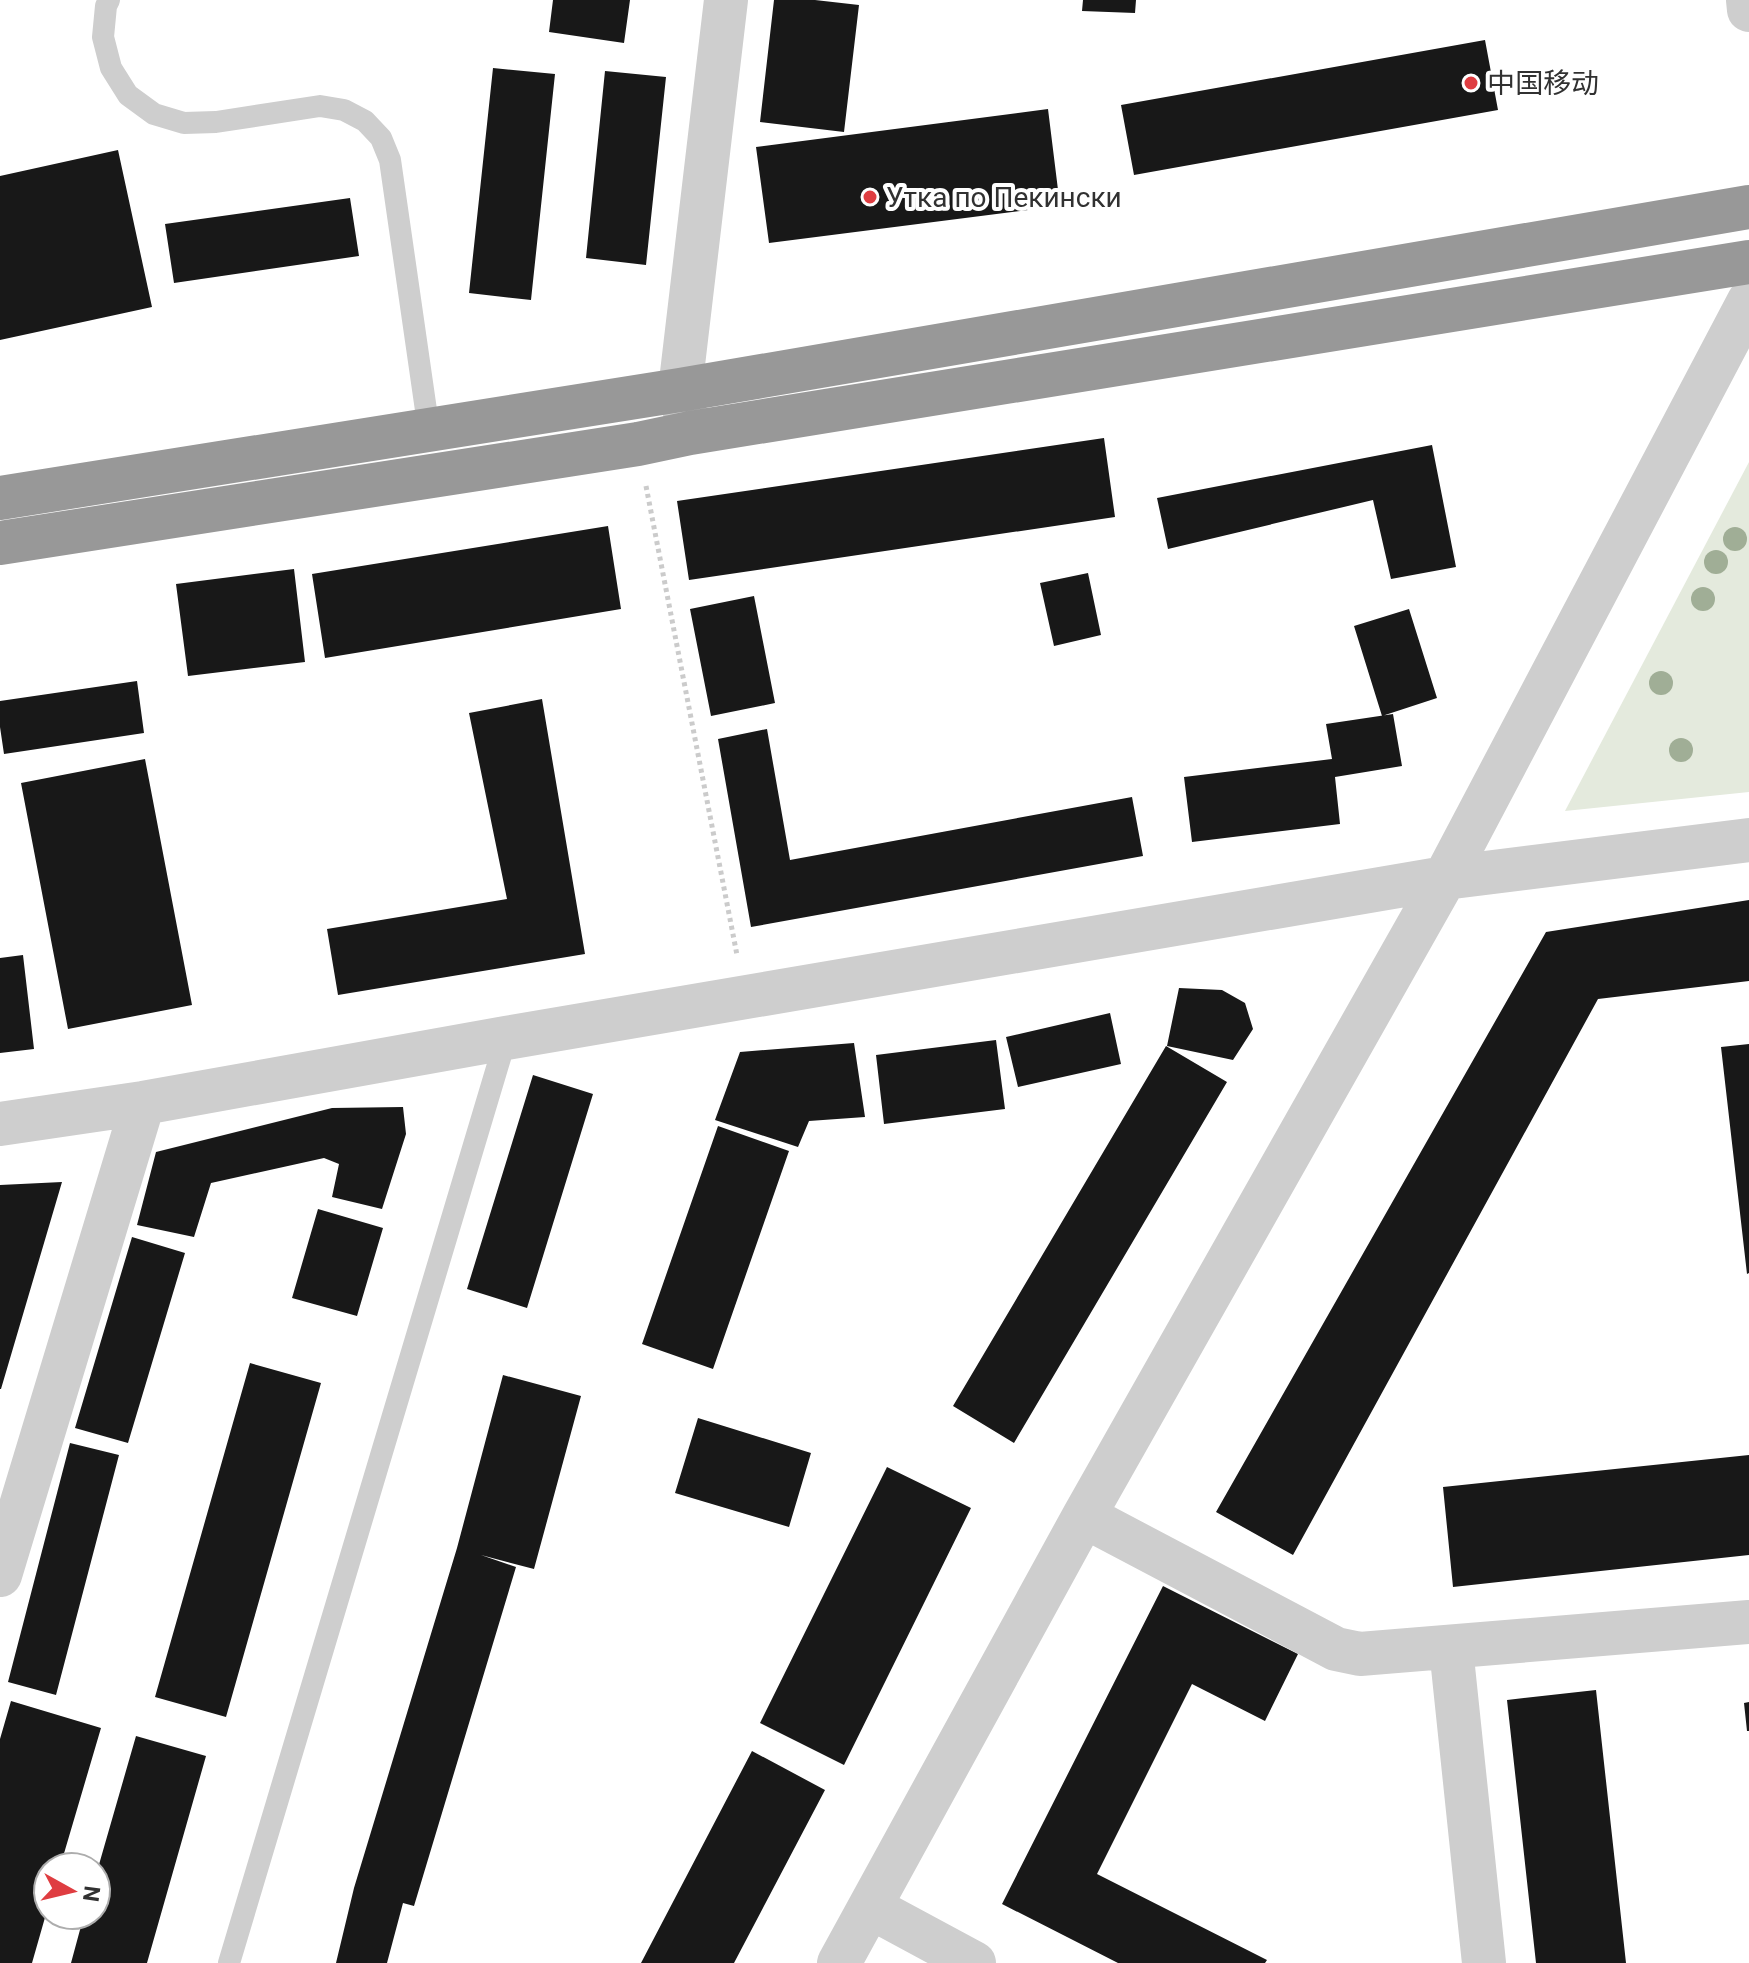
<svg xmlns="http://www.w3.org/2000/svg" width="1749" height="1963" viewBox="0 0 1749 1963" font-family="Roboto,'Noto Sans SC',sans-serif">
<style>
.green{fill:#e4eadd}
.building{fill:#181818}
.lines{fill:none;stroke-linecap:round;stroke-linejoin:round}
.path{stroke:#cbcbcb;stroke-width:5;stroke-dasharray:4 4;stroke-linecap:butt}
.lane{stroke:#cecece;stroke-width:22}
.street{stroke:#cecece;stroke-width:44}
.highway{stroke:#989898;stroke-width:44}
.tree{fill:#a0ae96}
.poi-dot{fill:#df3d41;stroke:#fff;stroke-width:3}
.labels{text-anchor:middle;stroke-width:8;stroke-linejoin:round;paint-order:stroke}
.poi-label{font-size:28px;fill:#313131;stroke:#fff;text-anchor:start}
</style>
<rect width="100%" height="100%" fill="#fff"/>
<path class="green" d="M1749 462V792L1565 811Z"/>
<path class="building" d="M553 0H630L624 43 549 32Z
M774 0H815L859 5 844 132 760 122Z
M1083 0H1136L1135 13 1082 11Z
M1485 40 1498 110 1134 175 1121 105Z
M493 68 555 74 531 300 469 293Z
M605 71 666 77 646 265 586 258Z
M1048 109 1060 206 769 243 756 147Z
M118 150 152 307 0 340V176Z
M350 198 359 256 174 283 165 224Z
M1104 438 1115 517 689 580 677 501Z
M1432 445 1456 567 1391 579 1373 500 1168 549 1157 498Z
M608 526 621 609 325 658 312 574Z
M294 569 305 662 188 676 176 584Z
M1088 573 1101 635 1054 646 1040 583Z
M754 596 775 703 711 716 690 609Z
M1409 609 1437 698 1382 716 1354 626Z
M137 681 144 733 4 754 0 727V701Z
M542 699 585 954 338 995 327 929 507 899 469 713Z
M1393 714 1402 766 1335 777 1340 824 1192 842 1184 777 1332 759 1326 724Z
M767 729 790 860 1132 797 1143 856 751 927 718 739Z
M145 759 192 1005 68 1029 21 783Z
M1749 900V981L1598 999 1293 1555 1216 1512 1546 932Z
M23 955 34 1049 0 1053V958Z
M1179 988 1222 990 1245 1003 1253 1029 1233 1060 1167 1046Z
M1110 1013 1121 1064 1018 1087 1006 1037Z
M996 1040 1005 1109 884 1124 876 1055Z
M854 1043 865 1117 809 1121 798 1147 715 1120 740 1052Z
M1749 1044V1273L1747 1274 1721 1047Z
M1166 1046 1227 1082 1014 1443 953 1406Z
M533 1075 593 1094 527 1308 467 1289Z
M403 1107 406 1134 382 1209 332 1197 339 1164 324 1158 211 1183 194 1237 137 1225 156 1152 332 1108Z
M718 1126 789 1151 713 1369 642 1344Z
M62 1182 1 1389H0V1185Z
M318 1209 383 1228 357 1316 292 1298Z
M132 1237 185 1253 128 1443 75 1428Z
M250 1363 321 1383 226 1717 155 1697Z
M503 1375 581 1396 534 1569 481 1555 516 1567 414 1906 403 1903 387 1963H336L354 1888 457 1548Z
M698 1418 811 1453 789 1527 675 1493Z
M70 1443 119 1455 56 1695 8 1682Z
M1749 1455V1555L1453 1587 1443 1487Z
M887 1467 971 1508 844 1765 760 1723Z
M1163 1586 1298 1654 1265 1721 1192 1684 1097 1874 1267 1960 1265 1963H1118L1002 1904Z
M1596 1690 1626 1963H1536L1507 1700Z
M11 1701 101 1728 60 1867H48V1907L32 1963H0V1739Z
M1749 1702V1731H1747L1744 1703Z
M136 1736 206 1756 147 1963H71L84 1915H96V1875Z
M752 1751 825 1790 734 1963H641Z"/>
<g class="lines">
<path class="path" d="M646 486 737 955"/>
<path class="lane" d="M109 0 106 6 103 37 111 68 128 95 154 114 184 123 216 122 320 106 344 110 365 121 381 138 390 160 429 431
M229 1963 506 1038"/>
<path class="street" d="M1748 0 1749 10
M688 426 680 390 726 0
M0 1124 143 1103 506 1038 1445 878 1749 840
M1084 1516 1336 1649 1360 1654 1749 1622
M0 1575 143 1103
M1451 1648 1484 1963
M870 1907 974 1963
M839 1963 1084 1516 1445 878 1749 301"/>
<path class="highway" d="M0 498 680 390 1749 207
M0 543 638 444 690 433 1749 262"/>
</g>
<g class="tree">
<circle cx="1735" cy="539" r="12"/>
<circle cx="1716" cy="562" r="12"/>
<circle cx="1703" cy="599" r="12"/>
<circle cx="1661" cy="683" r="12"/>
<circle cx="1681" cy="750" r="12"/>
</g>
<g class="poi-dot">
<circle cx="1471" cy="83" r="8"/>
<circle cx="870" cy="197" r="8"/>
</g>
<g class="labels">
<g class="poi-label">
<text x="1487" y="93">中国移动</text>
<text x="886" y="207">Утка по Пекински</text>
</g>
</g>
<g transform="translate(72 1891) rotate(98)"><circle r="38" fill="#ffffff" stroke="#adadad" stroke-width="2"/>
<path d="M0-6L14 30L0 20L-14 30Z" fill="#df3d41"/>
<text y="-12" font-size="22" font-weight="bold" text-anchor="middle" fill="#313131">N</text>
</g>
</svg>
